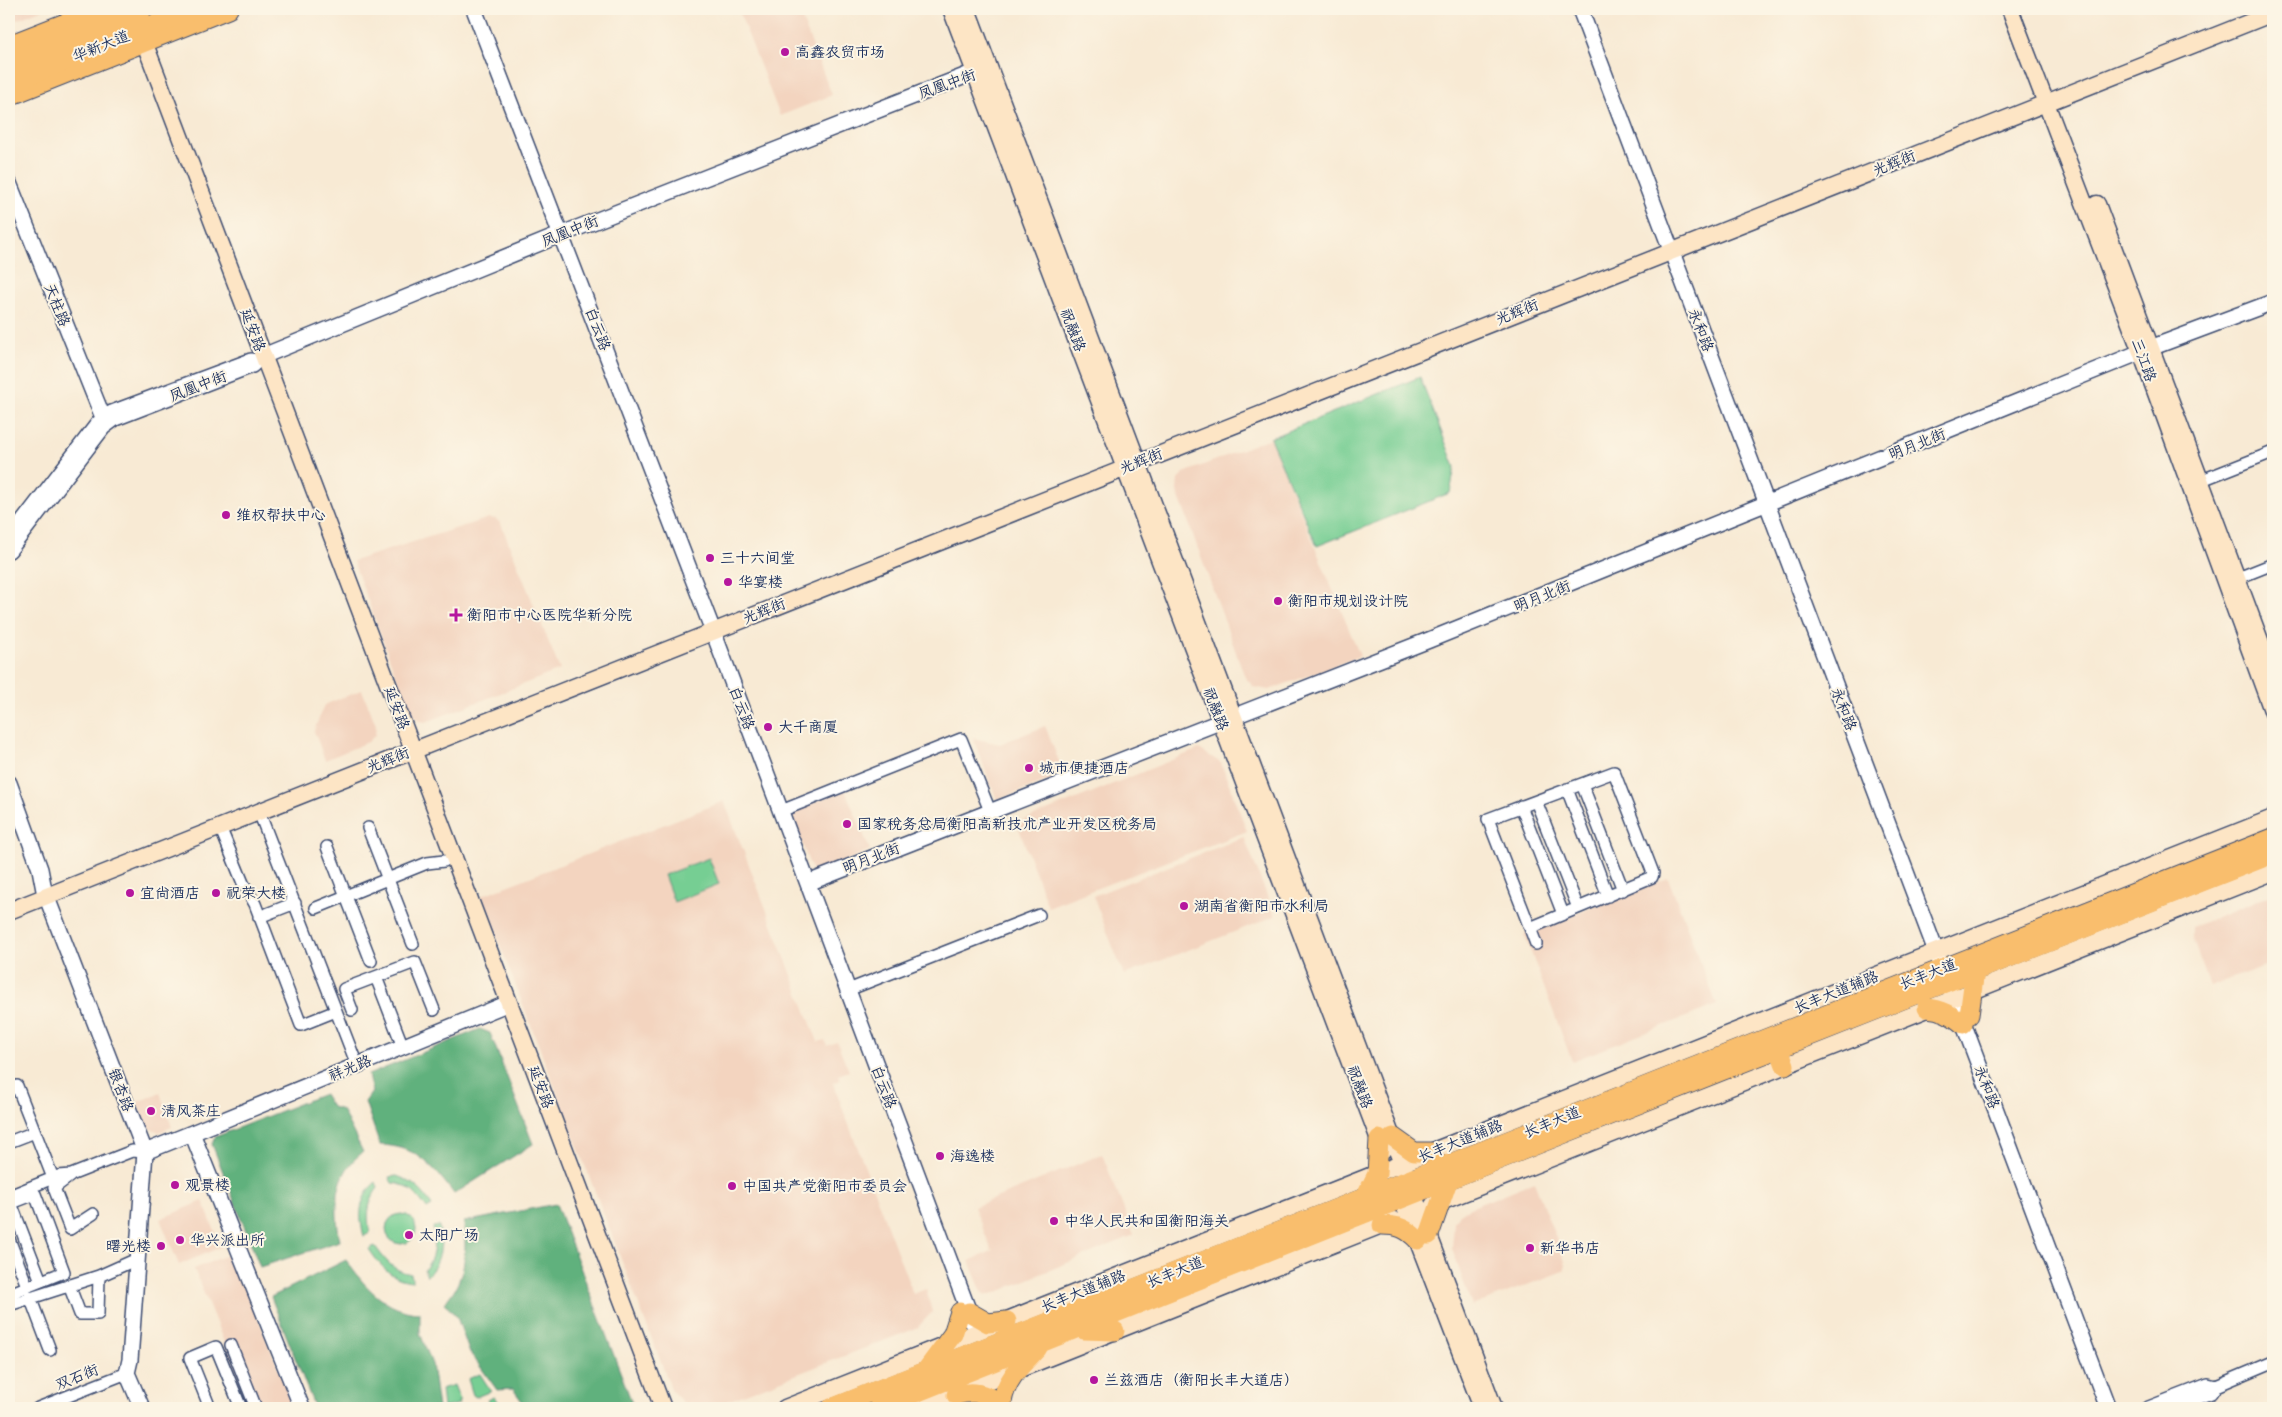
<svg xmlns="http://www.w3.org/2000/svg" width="2282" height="1417" viewBox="0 0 2282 1417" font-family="Pangolin,'LXGW WenKai TC',sans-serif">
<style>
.built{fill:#f3d4bf}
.green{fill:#76ce93;stroke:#487e78}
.forest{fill:#60b17d;stroke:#3e706e}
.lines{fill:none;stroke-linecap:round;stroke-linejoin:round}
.minor-casing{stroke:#3c4b70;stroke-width:14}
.tertiary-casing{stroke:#3c4b70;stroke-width:18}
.secondary-casing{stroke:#3c4b70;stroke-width:19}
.primary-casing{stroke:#3c4b70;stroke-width:21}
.trunk-casing{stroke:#3c4b70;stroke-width:22}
.minor{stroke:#fff;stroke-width:11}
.tertiary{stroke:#fff;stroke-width:15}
.secondary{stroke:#fde5c5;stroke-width:16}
.primary{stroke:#f9be6d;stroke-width:19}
.trunk{stroke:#f9be6d;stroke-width:20}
.poi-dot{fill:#b5179e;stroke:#fcf5e5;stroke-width:2}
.labels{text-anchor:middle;stroke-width:4;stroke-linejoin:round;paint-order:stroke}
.street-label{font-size:15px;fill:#1b2f5e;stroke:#fcf5e5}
.poi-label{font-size:15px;fill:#1b2f5e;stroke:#fcf5e5;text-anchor:start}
</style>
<rect width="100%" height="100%" fill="#fcf5e5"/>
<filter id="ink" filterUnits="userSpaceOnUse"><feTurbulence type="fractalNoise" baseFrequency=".02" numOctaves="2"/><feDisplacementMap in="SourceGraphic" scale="10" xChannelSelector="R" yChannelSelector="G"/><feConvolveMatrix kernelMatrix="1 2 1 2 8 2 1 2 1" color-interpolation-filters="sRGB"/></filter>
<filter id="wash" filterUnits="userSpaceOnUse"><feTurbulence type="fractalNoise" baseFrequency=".0096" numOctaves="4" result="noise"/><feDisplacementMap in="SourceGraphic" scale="20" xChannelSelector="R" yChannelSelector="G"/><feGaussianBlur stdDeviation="1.12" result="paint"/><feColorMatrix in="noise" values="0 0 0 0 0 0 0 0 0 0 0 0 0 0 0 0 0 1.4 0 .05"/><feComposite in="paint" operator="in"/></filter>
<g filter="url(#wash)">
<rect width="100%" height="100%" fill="#f8ead4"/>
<path class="built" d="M9 9H43L9 23Z
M738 9H798L832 95 780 116Z
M1270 438 1360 656 1269 690 1254 687 1245 677 1177 491 1178 480 1184 473Z
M489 518 496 519 501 524 560 670 426 722 419 721 410 713 353 561Z
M362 690 376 725 375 735 368 742 325 760 314 731 324 705Z
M1045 726 1064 774 997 800 973 738 1000 744Z
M1199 749 1221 763 1247 831 1048 907 1017 823Z
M845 790 870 850 819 872 812 870 790 812Z
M724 801 818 1042 825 1040 827 1046 837 1042 849 1071 838 1075 840 1080 833 1083 913 1294 926 1289 932 1312 917 1328 709 1408H688L672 1391 481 896Z
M1244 837 1275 916 1124 975 1093 896Z
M1668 878 1717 1005 1572 1061 1524 934Z
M2273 894V963L2210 986 2192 938V927Z
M160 1093 172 1127 160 1132 154 1131 145 1125 137 1102Z
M1102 1154 1134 1235 995 1293 987 1295 982 1292 969 1261 992 1251 974 1207Z
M1534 1182 1566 1264 1564 1271 1472 1306 1452 1249 1454 1223 1459 1214 1470 1208Z
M203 1201 221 1247 179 1265 160 1219Z
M232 1253 294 1408H251L194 1269Z"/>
<path class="green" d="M1420 377 1455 467 1450 493 1317 546 1270 438Z
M709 858 719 884 674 902 664 875Z
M397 1176C413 1182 423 1190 432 1206L427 1209C418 1196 409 1184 392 1183L389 1177Z
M376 1182 378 1188C367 1202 367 1217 370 1233L364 1236C358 1216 359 1196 376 1182Z
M386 1229a15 15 0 1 1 30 0a15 15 0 1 1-30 0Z
M439 1226C443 1244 441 1262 427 1276L424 1270C435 1257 435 1244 433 1227Z
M375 1246C385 1260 393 1271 411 1274L413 1281C392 1280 380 1266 369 1249Z
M480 1374 491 1391 476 1397 473 1395 468 1379Z
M454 1385 460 1400 458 1401 459 1404 443 1408 441 1389Z
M494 1397 502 1408H493L487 1400Z"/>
<path class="forest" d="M480 1029 490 1033 533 1144 454 1194C433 1166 417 1146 380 1145L365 1102 372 1092 368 1075Z
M324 1094 332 1107 342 1110 363 1152C334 1174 334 1207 340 1241L260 1267 212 1144 215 1137Z
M556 1204 634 1408H527L513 1389 497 1390 469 1351 457 1317 444 1303C467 1279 466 1253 464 1222Z
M346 1260C364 1286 386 1312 420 1313V1333L432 1364 438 1408H315L271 1297Z"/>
</g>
<g filter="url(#ink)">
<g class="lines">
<g class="minor-casing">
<path id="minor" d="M2202 480 2273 452
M2238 578 2273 564
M1582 784 1623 890
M1567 789 1608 896
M1536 801 1578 908
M1521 806 1563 914
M781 811 961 739 990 811
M259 812 357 1065
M220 827 243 883 255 904 301 1025 336 1011
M368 828 413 944
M327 847 371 961
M316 908 427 863 444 861
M259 917 295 903
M1530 928 1652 877 1653 873 1614 772 1488 819 1530 928 1536 944
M376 977 403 1047
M848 990 1039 915
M352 1010 344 989 415 962 434 1010
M9 1090 17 1086 53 1178
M9 1142 35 1132
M70 1176 54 1188 70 1229 93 1214
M9 1196 58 1176 71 1175 132 1151 145 1152
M11 1203 41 1281
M9 1204 35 1194 64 1272 9 1294
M9 1239 27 1286
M69 1285 80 1314H98L99 1276
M30 1297 50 1350
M9 1305 99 1276 137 1259
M231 1345 256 1408
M38 1408 127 1373
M210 1408 190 1358 216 1347 241 1408
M2146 1408 2208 1384 2216 1386
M2171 1408 2211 1393 2216 1386 2273 1362"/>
</g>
<g class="tertiary-casing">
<path id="tertiary" d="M474 9 713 631 973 1323
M1580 9 1940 962
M9 183 106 425
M264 358 268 354 562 234 975 72 987 71
M9 540 98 424 112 413 251 361 255 362 252 365 115 418 103 427 9 550
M9 783 40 869 44 890 145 1152 130 1360 127 1373 142 1408
M808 883 1429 640 2153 347 2273 302
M1950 988 2108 1408
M145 1152 192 1133
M302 1408 192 1133 509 1003"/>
</g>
<g class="secondary-casing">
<path id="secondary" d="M951 9 1383 1150
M967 9 1494 1408
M2010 9 2141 352 2273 713
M140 31 663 1408
M2097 204 2273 675
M9 911 2273 13
M1397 1187 1482 1408
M1433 1205 2273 872
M785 1408 2273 818
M922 1408 1394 1220"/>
</g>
<g class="primary-casing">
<path id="primary" d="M9 45 101 9
M9 96 228 9
M1927 1008C1942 1009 1952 1015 1963 1024
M1969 1015 1975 971
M1779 1049 1785 1065
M1393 1137 1414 1152H1432
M1366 1196 1377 1174 1379 1139
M1382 1225C1398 1225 1406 1228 1418 1240
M1429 1235 1448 1181
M969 1312 988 1323 1007 1321
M1084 1330 1115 1331
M927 1369 953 1334 960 1312
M956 1395C970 1391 979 1392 993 1399
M1002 1402C1006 1378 1022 1365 1038 1348
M831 1408 2273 838
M878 1408 1719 1072 2273 854"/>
</g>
<g class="trunk-casing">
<path id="trunk" d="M9 62 142 9
M9 83 193 9"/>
</g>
<use href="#minor" class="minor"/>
<use href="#tertiary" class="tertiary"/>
<use href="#secondary" class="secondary"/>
<use href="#primary" class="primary"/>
<use href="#trunk" class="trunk"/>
</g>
</g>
<g class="poi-dot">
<circle cx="785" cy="52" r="5"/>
<circle cx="226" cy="515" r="5"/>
<circle cx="710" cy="558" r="5"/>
<circle cx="728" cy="582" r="5"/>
<circle cx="1278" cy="601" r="5"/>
<path d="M453.5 607.5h5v5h5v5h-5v5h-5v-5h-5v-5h5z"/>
<circle cx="768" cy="727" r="5"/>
<circle cx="1029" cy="768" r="5"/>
<circle cx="847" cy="824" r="5"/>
<circle cx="130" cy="893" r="5"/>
<circle cx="216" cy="893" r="5"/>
<circle cx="1184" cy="906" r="5"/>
<circle cx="151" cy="1111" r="5"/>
<circle cx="940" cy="1156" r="5"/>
<circle cx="175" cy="1185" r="5"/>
<circle cx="732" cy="1186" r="5"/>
<circle cx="1054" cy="1221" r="5"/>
<circle cx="409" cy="1235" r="5"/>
<circle cx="180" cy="1240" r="5"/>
<circle cx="161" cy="1246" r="5"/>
<circle cx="1530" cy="1248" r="5"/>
<circle cx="1094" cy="1380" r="5"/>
</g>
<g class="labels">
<g class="street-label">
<text transform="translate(101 46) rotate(-22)" y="5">华新大道</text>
<text transform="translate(947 84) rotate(-20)" y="5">凤凰中街</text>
<text transform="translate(1894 163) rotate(-22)" y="5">光辉街</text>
<text transform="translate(570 231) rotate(-22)" y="5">凤凰中街</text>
<text transform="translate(57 305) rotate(68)" y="5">天柱路</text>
<text transform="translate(1517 312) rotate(-22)" y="5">光辉街</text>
<text transform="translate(598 329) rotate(69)" y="5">白云路</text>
<text transform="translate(253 330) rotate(69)" y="5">延安路</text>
<text transform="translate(1073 330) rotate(69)" y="5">祝融路</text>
<text transform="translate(1701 330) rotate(69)" y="5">永和路</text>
<text transform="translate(2144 360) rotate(70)" y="5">三江路</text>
<text transform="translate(198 386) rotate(-21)" y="5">凤凰中街</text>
<text transform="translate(1917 444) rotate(-22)" y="5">明月北街</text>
<text transform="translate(1141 461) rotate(-22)" y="5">光辉街</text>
<text transform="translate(1542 596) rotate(-22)" y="5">明月北街</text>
<text transform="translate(764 611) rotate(-22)" y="5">光辉街</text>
<text transform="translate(397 708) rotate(69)" y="5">延安路</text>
<text transform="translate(742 708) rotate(69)" y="5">白云路</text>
<text transform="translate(1216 709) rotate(69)" y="5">祝融路</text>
<text transform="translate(1844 709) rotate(69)" y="5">永和路</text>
<text transform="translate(388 760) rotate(-22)" y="5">光辉街</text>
<text transform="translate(871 858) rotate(-21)" y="5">明月北街</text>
<text transform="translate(1928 974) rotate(-21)" y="5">长丰大道</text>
<text transform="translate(1836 992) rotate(-22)" y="5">长丰大道辅路</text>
<text transform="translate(350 1068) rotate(-22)" y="5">祥光路</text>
<text transform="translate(541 1087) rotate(69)" y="5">延安路</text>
<text transform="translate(884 1087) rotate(69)" y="5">白云路</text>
<text transform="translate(1360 1087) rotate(69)" y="5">祝融路</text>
<text transform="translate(1987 1087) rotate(69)" y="5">永和路</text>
<text transform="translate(121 1090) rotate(69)" y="5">银杏路</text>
<text transform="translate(1552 1122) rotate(-22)" y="5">长丰大道</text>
<text transform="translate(1460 1141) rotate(-22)" y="5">长丰大道辅路</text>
<text transform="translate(1175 1272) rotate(-22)" y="5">长丰大道</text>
<text transform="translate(1083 1291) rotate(-22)" y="5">长丰大道辅路</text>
<text transform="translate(77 1377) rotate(-22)" y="5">双石街</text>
</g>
<g class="poi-label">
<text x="795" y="57">高鑫农贸市场</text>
<text x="236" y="520">维权帮扶中心</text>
<text x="720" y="563">三十六间堂</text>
<text x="738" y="587">华宴楼</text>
<text x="1288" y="606">衡阳市规划设计院</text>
<text x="467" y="620">衡阳市中心医院华新分院</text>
<text x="778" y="732">大千商厦</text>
<text x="1039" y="773">城市便捷酒店</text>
<text x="857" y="829">国家税务总局衡阳高新技术产业开发区税务局</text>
<text x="140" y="898">宜尚酒店</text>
<text x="226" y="898">祝荣大楼</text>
<text x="1194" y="911">湖南省衡阳市水利局</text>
<text x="161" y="1116">清风茶庄</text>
<text x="950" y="1161">海逸楼</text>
<text x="185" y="1190">观景楼</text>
<text x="742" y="1191">中国共产党衡阳市委员会</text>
<text x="1064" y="1226">中华人民共和国衡阳海关</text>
<text x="419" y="1240">太阳广场</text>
<text x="190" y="1245">华兴派出所</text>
<text x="151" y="1251" text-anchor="end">曙光楼</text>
<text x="1540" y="1253">新华书店</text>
<text x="1104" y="1385">兰兹酒店（衡阳长丰大道店）</text>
</g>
</g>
<rect width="2282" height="1417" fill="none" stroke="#fcf5e5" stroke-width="30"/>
</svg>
